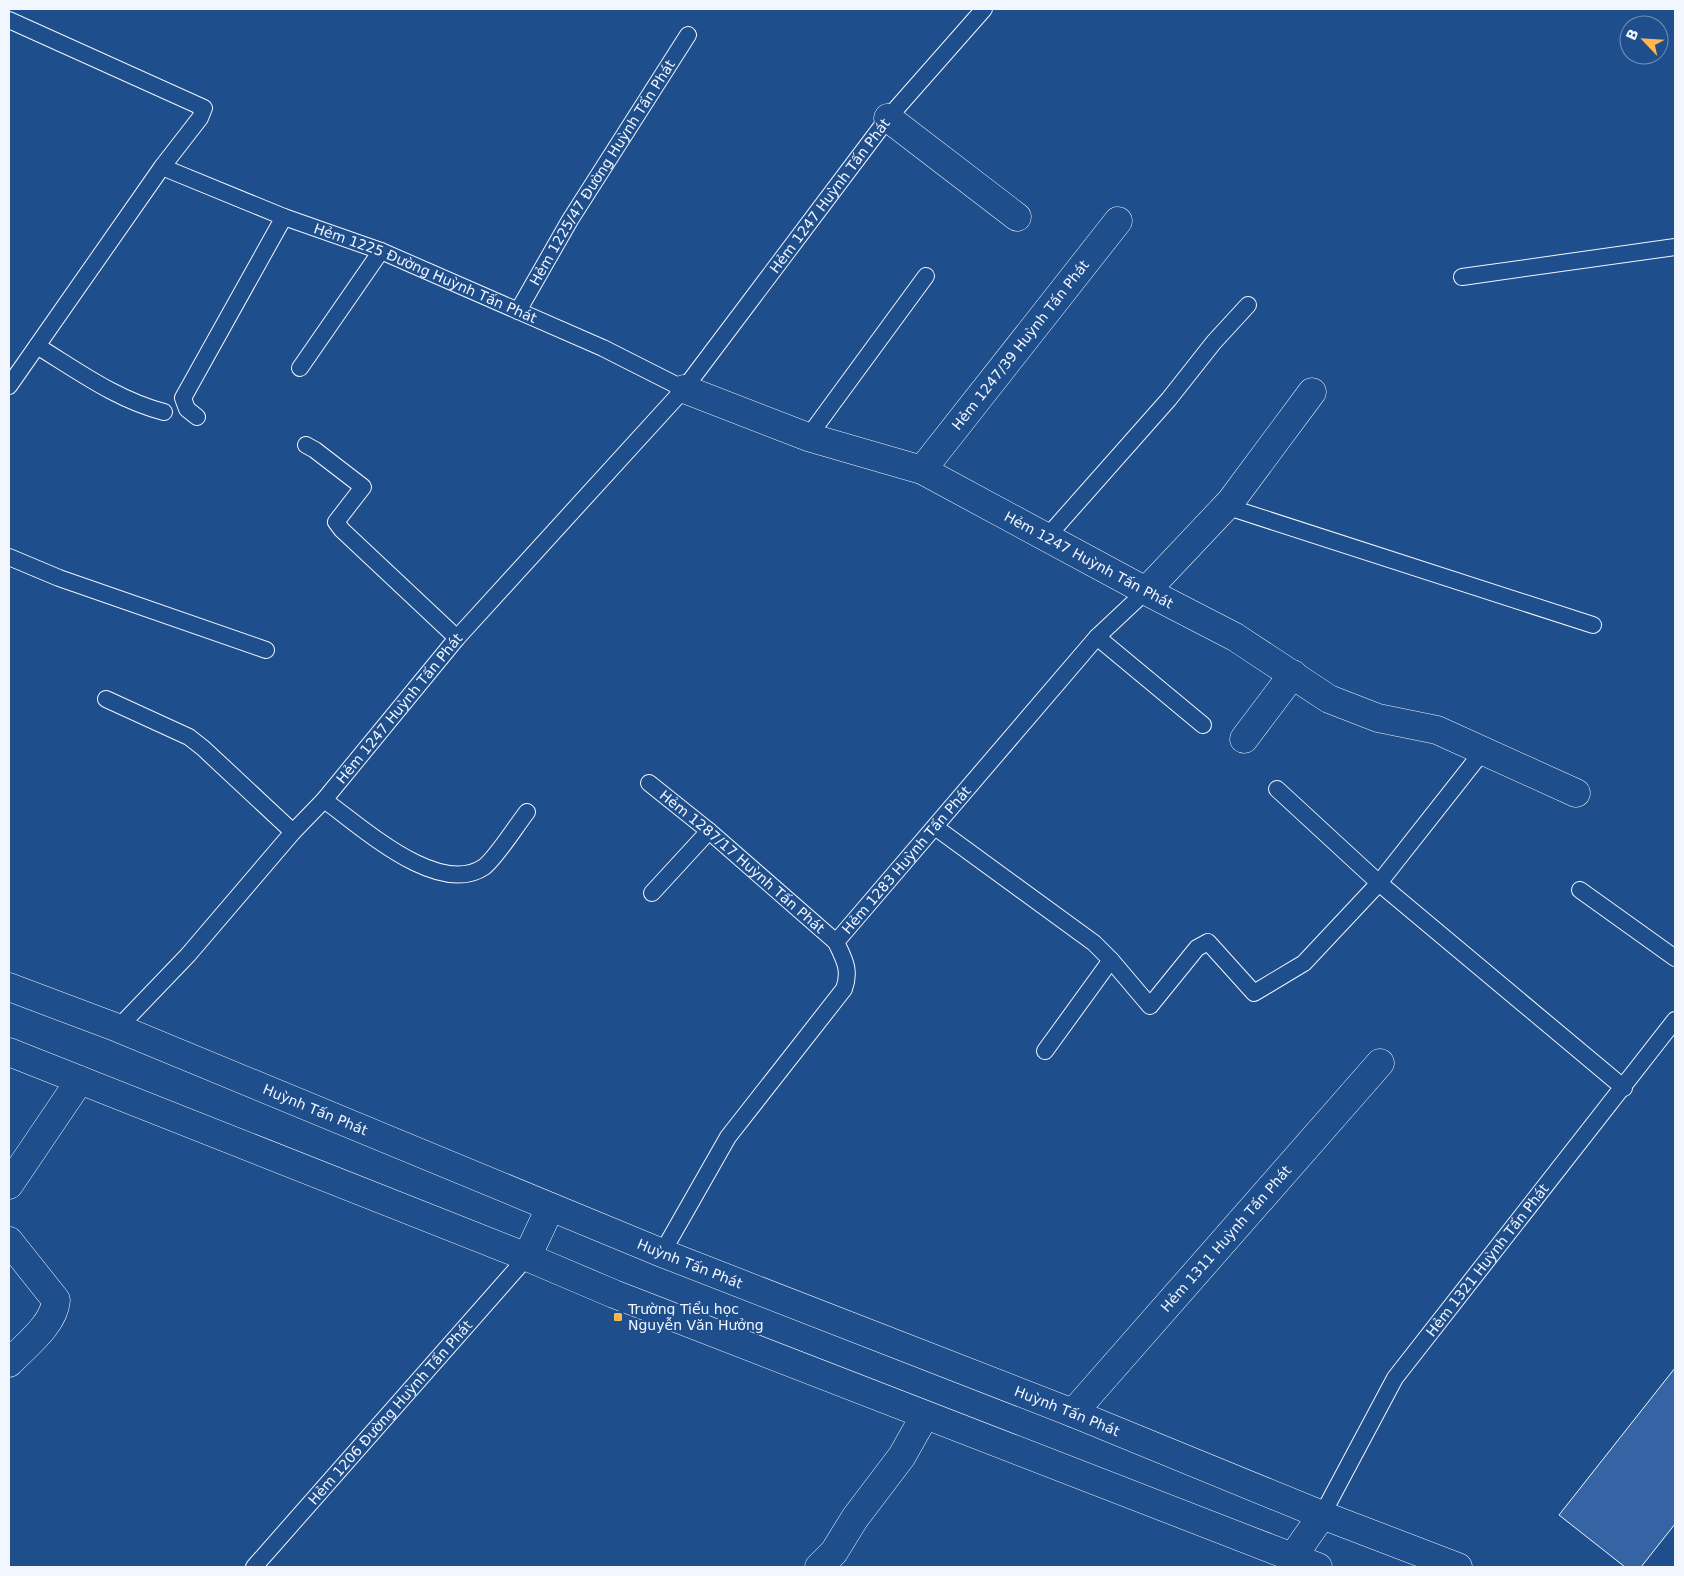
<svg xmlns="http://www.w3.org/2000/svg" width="1684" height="1576" viewBox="0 0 1684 1576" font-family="'DejaVu Sans',sans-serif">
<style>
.building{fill:#3563a3;stroke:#f2f6ff}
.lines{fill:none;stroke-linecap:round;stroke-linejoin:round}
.service-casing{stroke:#f2f6ff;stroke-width:18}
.minor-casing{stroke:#f2f6ff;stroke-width:29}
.primary-casing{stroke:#f2f6ff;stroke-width:29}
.service{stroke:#1f4e8c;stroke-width:16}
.minor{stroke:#1f4e8c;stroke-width:28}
.primary{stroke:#1f4e8c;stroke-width:28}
.poi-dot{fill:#ffb74d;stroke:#1f4e8c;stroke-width:2}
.labels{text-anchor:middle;stroke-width:4;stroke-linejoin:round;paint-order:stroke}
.street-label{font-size:14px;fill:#f2f6ff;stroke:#1f4e8c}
.poi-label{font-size:14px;fill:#f2f6ff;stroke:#1f4e8c;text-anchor:start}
</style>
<rect width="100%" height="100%" fill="#1f4e8c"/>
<path class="building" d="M1675 1368V1524L1641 1567H1625L1559 1515Z"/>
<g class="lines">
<g class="service-casing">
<g id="service">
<path d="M9 20 204 108 200 118 162 167 9 386"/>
<path id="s1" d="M162 167 284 217 381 251 603 348 684 389"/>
<path d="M1462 277 1675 247"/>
<path id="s2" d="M518 311 570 220 688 35"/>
<path d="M37 346C78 371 117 400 164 412"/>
<path d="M300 368 381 251"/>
<path d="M197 417 187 409 183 398 284 217"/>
<path d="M808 437 926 276"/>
<path d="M306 445 315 450 363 487 336 522 342 530 457 638"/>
<path d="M1225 506 1593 625"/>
<path d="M1046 538 1169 399 1214 342 1248 305"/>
<path d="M9 557 59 578 266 650"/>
<path d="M1097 637 1203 725"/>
<path d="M106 699 189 737 203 748 293 832"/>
<path id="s3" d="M649 783 709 831 836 942"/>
<path d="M1277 789 1379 883 1483 751"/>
<path d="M324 800C361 826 438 898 484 867 496 858 516 826 527 812"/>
<path d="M935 827 1094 943 1111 960 1045 1051"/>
<path d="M1580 890 1675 958"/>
<path d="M652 893 709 831"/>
<path d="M1111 960 1150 1006 1197 948 1208 942 1254 993 1304 963 1379 883 1624 1088"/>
<path id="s4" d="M118 1028 188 955 293 832 324 800 457 638 684 389 888 118 984 9"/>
<path id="s5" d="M662 1253 728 1137 844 989C851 970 844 959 836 942L1097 637 1146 591"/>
<path id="s6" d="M1322 1515 1395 1378 1675 1020"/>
<path id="s7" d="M254 1567 527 1257"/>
</g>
</g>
<g class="minor-casing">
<g id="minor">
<path d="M888 118 1017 217"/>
<path id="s8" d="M684 389 808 437 922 470 1146 591 1235 637 1329 699 1378 718 1437 730 1576 793"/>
<path id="s9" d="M922 470 1118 221"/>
<path d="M1146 591 1231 501 1312 392"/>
<path d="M1244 739 1293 674"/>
<path d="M9 1185 80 1080"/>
<path d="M9 1241 56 1300C54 1325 25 1346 9 1363"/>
<path id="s10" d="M1073 1413 1380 1063"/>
<path d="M819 1567 834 1552 855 1518 902 1456 925 1415"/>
</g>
</g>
<g class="primary-casing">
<g id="primary">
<path id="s11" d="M9 987 118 1028 662 1253 1073 1413 1322 1515 1458 1567"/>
<path d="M9 1052 527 1257 614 1294 1318 1567"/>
<path d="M527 1257 550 1208"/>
<path d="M1292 1558 1322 1515"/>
</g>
</g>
<use href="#service" class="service"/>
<use href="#minor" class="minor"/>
<use href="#primary" class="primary"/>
</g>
<rect class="poi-dot" x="613" y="1312" width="10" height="10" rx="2.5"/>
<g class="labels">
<g class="street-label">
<text dy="5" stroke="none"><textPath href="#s2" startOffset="162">Hẻm 1225/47 Đường Huỳnh Tấn Phát</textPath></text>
<text dy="5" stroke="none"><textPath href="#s4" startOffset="1096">Hẻm 1247 Huỳnh Tấn Phát</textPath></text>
<text dy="5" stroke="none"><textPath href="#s1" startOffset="284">Hẻm 1225 Đường Huỳnh Tấn Phát</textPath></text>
<text dy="5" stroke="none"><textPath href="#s9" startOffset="159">Hẻm 1247/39 Huỳnh Tấn Phát</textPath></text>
<text dy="5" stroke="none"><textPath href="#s8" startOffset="441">Hẻm 1247 Huỳnh Tấn Phát</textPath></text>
<text dy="5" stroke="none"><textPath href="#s4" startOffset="426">Hẻm 1247 Huỳnh Tấn Phát</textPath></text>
<text dy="5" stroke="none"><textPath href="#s5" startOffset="479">Hẻm 1283 Huỳnh Tấn Phát</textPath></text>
<text dy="5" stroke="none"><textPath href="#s3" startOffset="122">Hẻm 1287/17 Huỳnh Tấn Phát</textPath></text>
<text dy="5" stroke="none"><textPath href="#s11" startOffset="330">Huỳnh Tấn Phát</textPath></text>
<text dy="5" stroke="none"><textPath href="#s10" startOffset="232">Hẻm 1311 Huỳnh Tấn Phát</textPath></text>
<text dy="5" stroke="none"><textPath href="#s6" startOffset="305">Hẻm 1321 Huỳnh Tấn Phát</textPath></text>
<text dy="5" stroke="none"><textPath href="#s11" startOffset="735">Huỳnh Tấn Phát</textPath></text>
<text dy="5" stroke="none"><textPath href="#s11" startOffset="1140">Huỳnh Tấn Phát</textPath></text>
<text dy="5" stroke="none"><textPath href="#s7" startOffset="206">Hẻm 1206 Đường Huỳnh Tấn Phát</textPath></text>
</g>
<g class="poi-label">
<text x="628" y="1314">Trường Tiểu học<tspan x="628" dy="16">Nguyễn Văn Hưởng</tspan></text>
</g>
</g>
<rect width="1684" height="1576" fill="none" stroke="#f2f6ff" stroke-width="20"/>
<g transform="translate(1644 40) rotate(295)"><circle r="24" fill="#1f4e8c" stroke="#7391ba"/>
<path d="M0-4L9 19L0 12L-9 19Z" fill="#ffb74d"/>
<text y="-8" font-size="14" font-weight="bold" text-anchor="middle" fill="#f2f6ff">B</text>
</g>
</svg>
